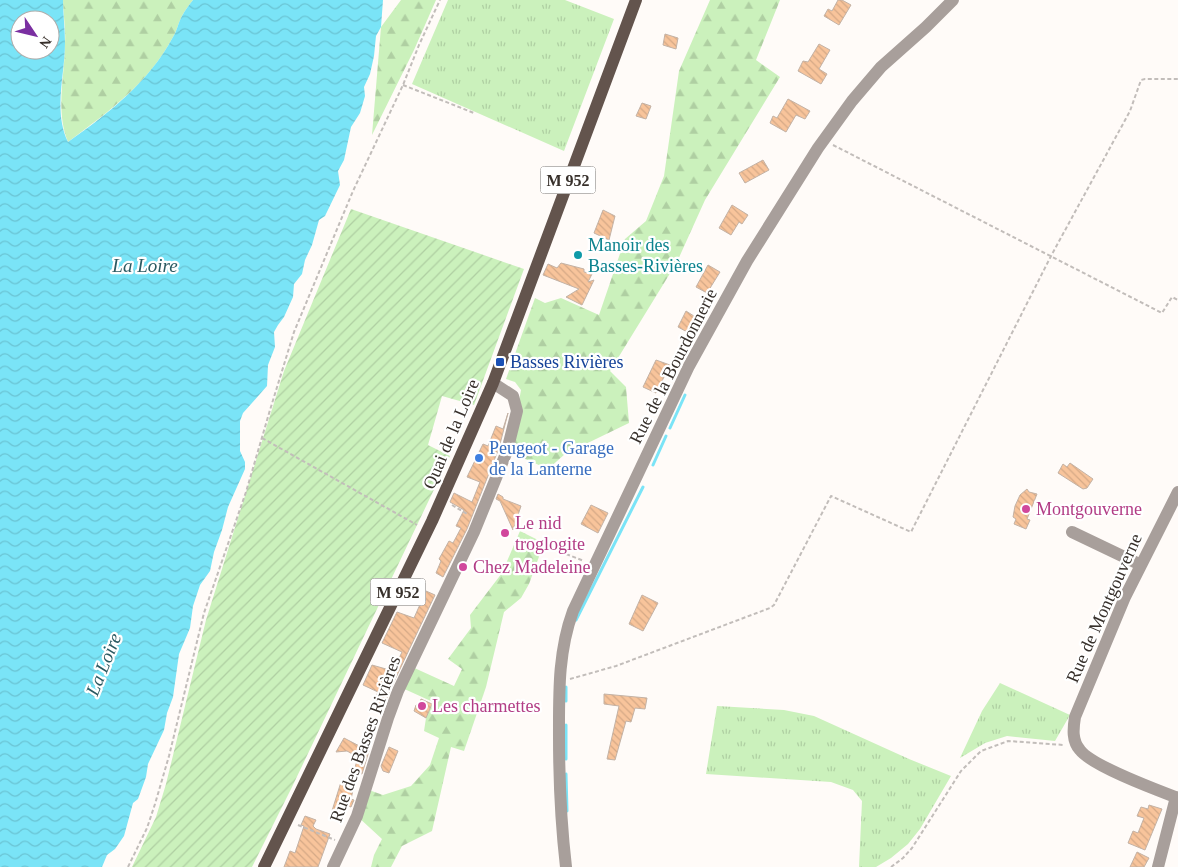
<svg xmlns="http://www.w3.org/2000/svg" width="1178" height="867" viewBox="0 0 1178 867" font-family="'Times New Roman',serif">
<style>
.grass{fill:url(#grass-tufts)}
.forest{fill:url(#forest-firs)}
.garden{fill:url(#garden-furrows)}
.water{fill:url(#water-waves);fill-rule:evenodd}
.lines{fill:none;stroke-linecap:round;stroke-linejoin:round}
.stream{stroke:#7ae4f7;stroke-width:3}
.building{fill:url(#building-back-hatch);stroke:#c3b2a5}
.path{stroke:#c2bdba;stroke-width:2;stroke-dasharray:4 2.5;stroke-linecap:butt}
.minor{stroke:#a89f9b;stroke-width:12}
.major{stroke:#63544d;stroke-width:12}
.culture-dot{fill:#0f9aa8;stroke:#fff;stroke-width:2}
.transit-dot{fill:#1a4fb4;stroke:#fff;stroke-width:2}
.shop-dot{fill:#3f7fe0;stroke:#fff;stroke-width:2}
.hotel-dot{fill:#d1479c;stroke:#fff;stroke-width:2}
.labels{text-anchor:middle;stroke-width:4.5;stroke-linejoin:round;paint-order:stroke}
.shield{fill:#fff;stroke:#736e6b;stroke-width:1}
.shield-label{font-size:16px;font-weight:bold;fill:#37302b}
.culture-label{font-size:18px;fill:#0d838f;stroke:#fff;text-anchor:start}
.transit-label{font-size:18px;fill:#164399;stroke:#fff;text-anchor:start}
.street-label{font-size:18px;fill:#37302b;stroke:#fff}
.shop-label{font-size:18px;fill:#366cbe;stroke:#fff;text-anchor:start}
.hotel-label{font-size:18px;fill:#b23c85;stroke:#fff;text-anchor:start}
.water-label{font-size:19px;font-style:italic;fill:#2b5a62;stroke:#fff}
</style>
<defs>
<pattern id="grass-tufts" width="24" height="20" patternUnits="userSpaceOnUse" patternTransform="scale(1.25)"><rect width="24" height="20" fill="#cbf1bc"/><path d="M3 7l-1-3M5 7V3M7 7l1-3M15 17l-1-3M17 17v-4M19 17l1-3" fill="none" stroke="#afcfa2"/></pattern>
<pattern id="forest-firs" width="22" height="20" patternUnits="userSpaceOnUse" patternTransform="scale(1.25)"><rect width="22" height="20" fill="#cbf1bc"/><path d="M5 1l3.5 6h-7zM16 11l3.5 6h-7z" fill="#afcfa2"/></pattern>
<pattern id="garden-furrows" width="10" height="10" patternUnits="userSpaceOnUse" patternTransform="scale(1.25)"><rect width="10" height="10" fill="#cbf1bc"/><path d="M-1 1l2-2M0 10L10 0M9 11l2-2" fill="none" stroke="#afcfa2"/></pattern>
<pattern id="water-waves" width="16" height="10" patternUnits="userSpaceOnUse" patternTransform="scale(1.25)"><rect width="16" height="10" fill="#7ae4f7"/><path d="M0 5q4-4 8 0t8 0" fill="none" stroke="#6ac4d4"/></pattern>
<pattern id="building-back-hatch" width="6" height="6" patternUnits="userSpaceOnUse" patternTransform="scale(1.25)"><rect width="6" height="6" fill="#f8c49b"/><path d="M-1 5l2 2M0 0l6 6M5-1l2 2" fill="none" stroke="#d5a986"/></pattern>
</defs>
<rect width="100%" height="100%" fill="#fffbf8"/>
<path class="grass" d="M448 0H565L614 19 564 151 412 84Z
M1000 683 1070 715 1055 741 1007 736 985 743 960 758 982 711Z
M717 706 784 710 814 716 909 759 951 776 920 829 908 844 891 858 876 867H859L862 801 853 790 831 782 706 774Z"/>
<path class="forest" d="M63 0H193C189 5 185 10 182 16 178 23 177 31 173 37 148 84 109 111 68 142 55 110 65 76 65 43 66 28 63 14 63 0Z
M401 0H436L414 50 372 135 381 27Z
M710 0H780L756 60 780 77 705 200 677 262 610 371 626 387 629 423 565 454 548 469 507 451 514 429 521 390 515 382 506 379 535 298 545 303 561 298 599 315 625 239 646 221 664 176 679 71Z
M520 531 544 543 529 584 521 598 504 612 486 687 464 751 451 747 432 831 402 846 391 867H371L374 855 382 839 357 816 366 789 383 795 411 786 430 765 439 738 424 731 426 718 433 702 400 687 410 666 454 686 462 669 448 659 471 628 470 615 502 573Z"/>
<path class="garden" d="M351 209 524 269 474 405 442 396 428 445 450 456 292 787 252 867H132L156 817 166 784 206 620 284 371Z"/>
<path class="water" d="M0 0H63C63 14 65 28 65 43 65 75 53 111 68 142 109 113 149 82 173 37 177 31 178 23 182 16 185 10 189 5 193 0H383L381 27 376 36 374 56 370 74 364 87 365 96 360 113 351 127 344 160 338 171 340 185 325 216 319 220 312 245 305 260 302 274 294 284 293 297 284 317 278 325 274 332 275 347 268 365 267 386 243 413 240 421V451L245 462V469L228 507 222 530 214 552 210 571 200 585 193 606 190 628 179 654 173 697 167 713 164 730 148 764 146 777 138 799 133 803 124 836 115 849 107 855 102 867H0ZM20 20H50V50H20Z"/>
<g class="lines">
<path class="stream" d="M670 428 685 395
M653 465 666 436
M576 620 643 487
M566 687V701
M566 725V759
M566 774 567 811"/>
</g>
<path class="building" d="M838 0H842L851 5 839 25 824 16 828 9 832 11Z
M665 34 678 38 676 49 663 45Z
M819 44 830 50 819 69 827 74 821 84 798 71 803 61 808 62Z
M788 99 810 111 805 119 796 115 786 132 770 123 773 116 777 118Z
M642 103 651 106 646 119 636 116Z
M763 160 769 170 745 183 739 173Z
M732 205 748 215 742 224 739 222 731 235 719 228Z
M603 210 615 216 609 240 594 233Z
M561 263 584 269V272L592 274 588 282 594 280 582 305 566 297 579 289 543 275 548 264 557 268Z
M708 265 720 272 707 293 696 287Z
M686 311 697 318 689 333 678 327Z
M656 360 670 365 656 393 643 387Z
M508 413 499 448 467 529 443 577 436 573 441 561 439 559 449 541 453 543 461 528 456 526 464 510 450 502 454 493 472 502 480 482 467 477 483 444 488 446 496 426 503 429Z
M1070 463 1093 479 1087 488 1083 489 1058 473 1063 464 1067 467Z
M1027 489 1029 492 1037 494 1027 519 1030 520 1026 529 1014 524 1016 519 1013 517 1015 506 1020 495Z
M498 494 503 497V499L521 506 513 530 500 501 496 499Z
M591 505 608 513 598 533 581 524Z
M426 591 435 595 391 688 381 713 370 709 378 692 363 685 372 665 393 671 402 652 382 643 397 612 414 618Z
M642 595 658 603 643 631 629 624Z
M604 694 647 698 645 709 635 708 631 722 626 721 615 760 607 759 619 706 604 704Z
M421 699 432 704 426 718 414 711 416 705H419Z
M344 738 369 751 362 774 354 771 358 757 347 751 336 752Z
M389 747 398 751 389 773 383 771 381 766Z
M341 782 354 786 351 799 354 800 351 807 348 806 343 817 331 814Z
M1149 805 1162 809 1145 850 1128 843 1133 831 1138 833 1144 818 1137 816 1141 807 1148 809Z
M305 816 316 820 313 826 316 829 330 834 318 867H284L290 851 295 853 304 826 301 825Z
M1137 852 1149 858 1144 867H1130Z"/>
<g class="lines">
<path class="path" d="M403 85 474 113
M833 145 1162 313 1172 297 1178 300
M262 438 417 525
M452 505 469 515
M548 547 584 561
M570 679 616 666 770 608 774 605 831 496 911 532 1051 256 1130 111 1141 80 1145 79H1178
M298 825 335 840
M128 867 147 828 155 804 169 756 204 613 246 492 270 410 294 332 353 191 403 85 419 45 440 0
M891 867 903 858 912 848 961 771 981 751 1008 741 1064 745"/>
<path class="minor" d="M1178 492 1125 597 1075 717C1073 729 1072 741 1080 750 1092 766 1157 790 1178 798
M1072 532 1141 565
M333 867 357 816 388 718 398 691 474 532 507 451 517 411 513 396 493 383
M566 867C561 824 559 780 559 736 559 693 558 652 573 611L689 366 747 261 818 148 852 101 881 67 926 27 953 0
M1158 867 1176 797"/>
<path class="major" d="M264 867 432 521 493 383 636 0"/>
</g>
<circle class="culture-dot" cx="578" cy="255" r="5"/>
<rect class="transit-dot" x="495" y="357" width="10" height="10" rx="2.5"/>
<circle class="shop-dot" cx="479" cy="458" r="5"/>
<g class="hotel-dot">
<circle cx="1026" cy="509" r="5"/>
<circle cx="505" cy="533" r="5"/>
<circle cx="463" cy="567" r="5"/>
<circle cx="422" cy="706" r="5"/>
</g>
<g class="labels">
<g class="shield">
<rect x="540.5" y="166.5" width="55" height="27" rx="4"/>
<rect x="370.5" y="578.5" width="55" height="27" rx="4"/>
</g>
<g class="shield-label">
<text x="568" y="186">M 952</text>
<text x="398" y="598">M 952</text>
</g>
<g class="culture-label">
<text x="588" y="251">Manoir des<tspan x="588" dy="21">Basses-Rivières</tspan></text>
</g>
<g class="transit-label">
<text x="510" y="368">Basses Rivières</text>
</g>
<g class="street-label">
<text transform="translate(673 366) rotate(-63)" y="6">Rue de la Bourdonnerie</text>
<text transform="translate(451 434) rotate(-67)" y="6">Quai de la Loire</text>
<text transform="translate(1104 608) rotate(-66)" y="6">Rue de Montgouverne</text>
<text transform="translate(365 739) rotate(-70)" y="6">Rue des Basses Rivières</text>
</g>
<g class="shop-label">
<text x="489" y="454">Peugeot - Garage<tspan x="489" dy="21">de la Lanterne</tspan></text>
</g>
<g class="hotel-label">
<text x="1036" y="515">Montgouverne</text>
<text x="515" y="529">Le nid<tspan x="515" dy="21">troglogite</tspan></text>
<text x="473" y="573">Chez Madeleine</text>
<text x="432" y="712">Les charmettes</text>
</g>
<g class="water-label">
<text x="145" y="272">La Loire</text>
<text transform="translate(103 664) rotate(-68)" y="7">La Loire</text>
</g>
</g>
<g transform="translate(35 35) rotate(125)"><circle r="24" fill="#ffffff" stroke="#afacaa"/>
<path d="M0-4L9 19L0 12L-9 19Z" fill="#7a2fa1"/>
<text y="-8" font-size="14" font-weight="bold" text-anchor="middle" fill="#37302b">N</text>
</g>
</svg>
